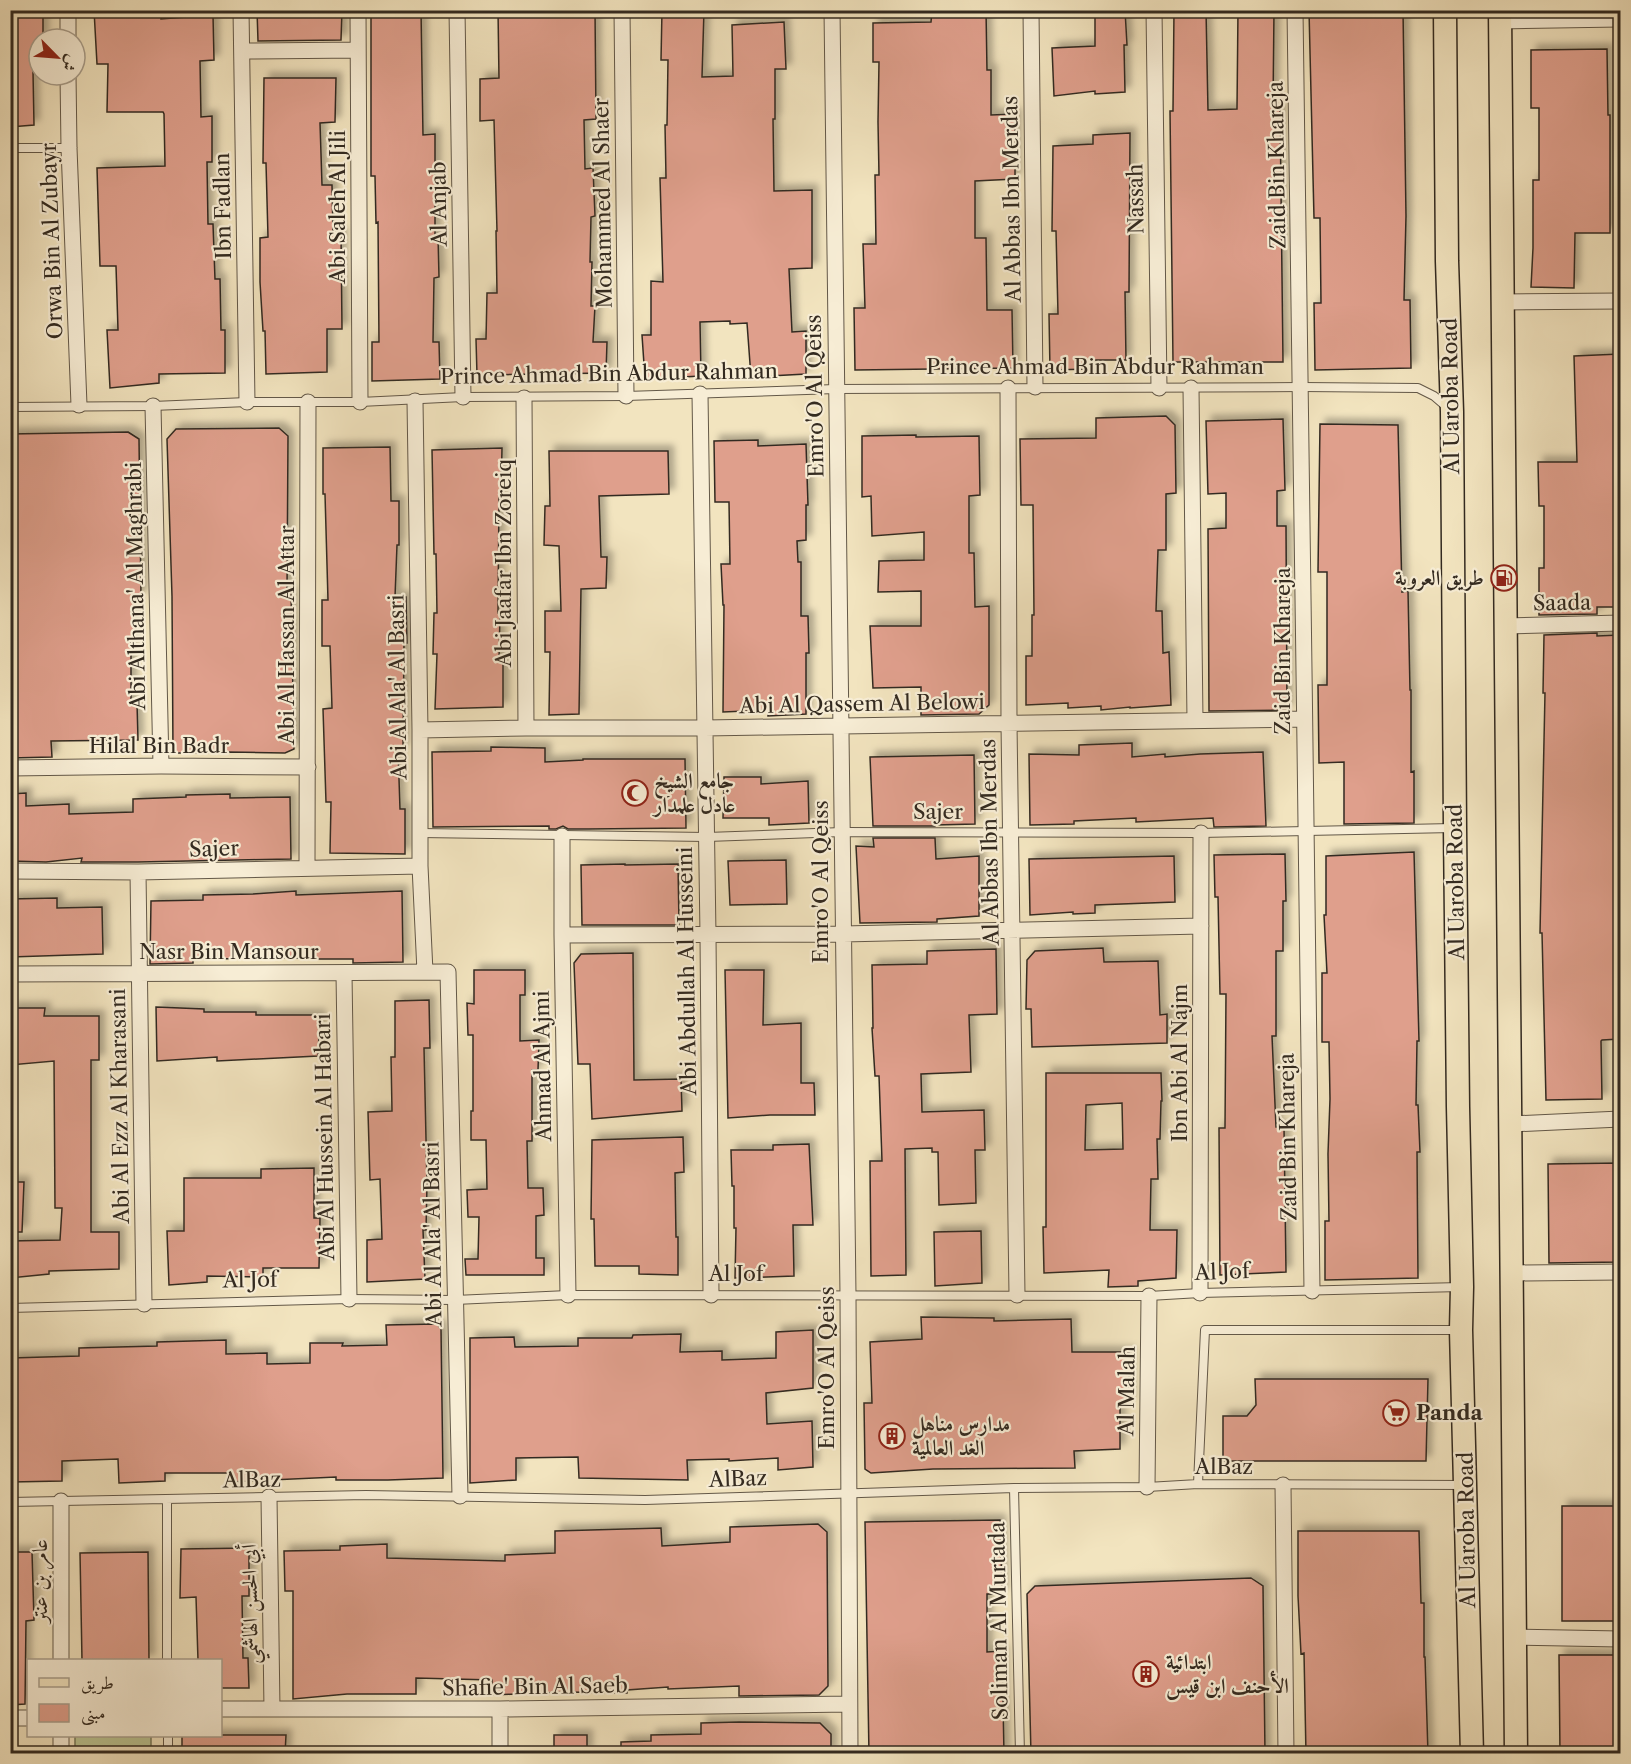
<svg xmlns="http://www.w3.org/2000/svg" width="1631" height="1764" viewBox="0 0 1631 1764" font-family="'Libre Caslon Text',Amiri,serif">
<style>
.green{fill:#bac492;stroke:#767759;stroke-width:1.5}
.building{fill:#df9f8c;stroke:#332a20;stroke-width:1.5;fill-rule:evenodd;filter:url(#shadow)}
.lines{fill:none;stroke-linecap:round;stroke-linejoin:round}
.lane-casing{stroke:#635848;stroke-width:10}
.street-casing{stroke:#635848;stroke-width:17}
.primary-casing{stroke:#332a20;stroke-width:25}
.lane{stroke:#f7edd5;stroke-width:8}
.street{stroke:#f7edd5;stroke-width:15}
.primary{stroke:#f2e4bf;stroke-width:22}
.labels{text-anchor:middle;stroke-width:4.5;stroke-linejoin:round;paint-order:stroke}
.street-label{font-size:21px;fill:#332a20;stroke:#f7edd5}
.poi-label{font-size:21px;font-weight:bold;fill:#332a20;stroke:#f7edd5;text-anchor:start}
</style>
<defs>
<filter id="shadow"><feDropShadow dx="5.5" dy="-5.5" stdDeviation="3" flood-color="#0004"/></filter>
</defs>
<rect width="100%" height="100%" fill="#f2e4bf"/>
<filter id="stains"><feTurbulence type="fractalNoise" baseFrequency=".00333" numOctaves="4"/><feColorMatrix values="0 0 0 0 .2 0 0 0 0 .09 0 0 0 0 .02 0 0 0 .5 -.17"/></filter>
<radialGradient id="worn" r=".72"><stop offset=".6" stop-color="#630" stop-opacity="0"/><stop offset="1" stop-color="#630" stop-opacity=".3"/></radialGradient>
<path class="green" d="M75 1736H151V1753H75Z"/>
<path class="building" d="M10 10H43V39H39V72H33L34 125 10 127Z
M94 10H161V19L213 15 214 60 200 61 201 117 212 116V162H207L208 224H213L215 279H220L221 330H225V373L159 374V383L110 388 107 330H118L116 266H100L97 168 165 166 164 114 163 112H107L108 64H97Z
M257 10H342L341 40 258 41Z
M371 10H421L423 135 435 134V236H438L439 277 434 278 433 342H439L440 379 372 381V342H379L378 222 376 223 375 176H371Z
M498 10H595L596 119 584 120 585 169 593 168 595 216 591 217 590 262H592L591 306H595L593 342H607L606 373 477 375 476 339H486L487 293H497L496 231H497L494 120 480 121V79L499 78Z
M662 10H704L702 77 733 76 732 25 784 22 786 69H775V119H773L774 191 812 190V268L789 269 792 332 806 331V374L751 377 747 323 730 324V321L700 322 701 376 645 379 642 335H651V281L663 282 660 178H666L665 125H667L668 60H661Z
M932 10H986L987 70H991V115L1015 114V179L975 181V238H986L987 310H1012L1013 368 855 370 854 308H865L863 244H876L875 175H879L878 122 879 62H873V23L931 22Z
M1095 10H1125L1127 45H1124L1125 92 1095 94V91L1054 96 1052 48 1095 46Z
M1174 10H1206L1208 110 1237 109 1238 10H1274L1273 107H1280L1283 362H1173L1170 111H1173Z
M1309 10H1403L1406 216 1404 300H1410L1411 368 1315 370 1314 303H1321L1320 218H1314Z
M1607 49 1608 115H1610V233H1575L1574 288 1531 287 1533 248V180H1539V108H1531V50Z
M264 78H336L335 122 320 123 322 185H332L333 234 341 233 342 329H327V372L266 374 265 331H263L260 282V238L268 237 266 163H263Z
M1130 133 1129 292H1125L1126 360H1090V369L1050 370 1049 314H1058L1056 231H1052L1053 146 1093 144V135Z
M1620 354V607H1597V614L1539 615V568H1544V506H1539L1538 462H1577L1574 356Z
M1166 416 1175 425 1176 493 1166 494V550H1158L1156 611H1162L1163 653 1169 652 1171 705 1130 708V707L1101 710V706L1068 708V703L1026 705V656H1032V615H1034L1033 505H1021L1020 439 1096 438V418Z
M1283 419 1285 490 1277 491V526H1286L1287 710 1209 711 1208 529 1226 528V493L1208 494 1206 421Z
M1320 424 1398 425 1402 592 1408 591 1410 690H1411V772L1414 771V823L1344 824V762L1319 763 1318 685H1327V572H1318Z
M279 428 288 436 287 592H291L294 749 285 753 227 752V753H173L172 596 167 439 176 429Z
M128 432 139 439 141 596H134L135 639H131V704L137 703 138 740 51 741 52 757 10 758V434Z
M916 435V437L979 436 980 495 969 496V553H974L975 607 989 606V705L979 714 921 715V687L873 688 870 626H921V591L878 592 879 561 924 560V532L872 536 871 496 862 497V436Z
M758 440V446L806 444 808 505H806V540L797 541 798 562H801V616H808L809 653H806V714L768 716V710L723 712 724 605H723L721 564H730L729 502H715L714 441Z
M390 447 391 501H399V545H397L395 597H406L407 643H404L403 749H398L400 809H405V854L330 853 331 802H326L323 709 332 708 330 646H322V600H328L325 494H323V448Z
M502 448 501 498H499L498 613H500L499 661H503V707L435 709 437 654H433L434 613H437L436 554H434L432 450Z
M549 451H668L669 494 599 496 601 557H607L606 588 581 589 579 714 549 715 550 652H545V611H561L559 546 544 545 545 506H550Z
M1597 633V636L1620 635V1039L1602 1040 1601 1041 1602 1099 1546 1100 1542 933H1540L1545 693H1543L1544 635Z
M1132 743V757L1165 754V757L1200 754 1263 752 1266 826 1214 827 1213 818 1136 822V818L1074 821V824L1030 825 1029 754 1079 755V745Z
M491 747 545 748V762L583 760V759H685L686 828 589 829H568L563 826 556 829H549V826L433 827 432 752 491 751Z
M974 755 975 824 935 825V826H873L870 757Z
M724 777H761V784L808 781 809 823 769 825V818H723Z
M26 793V806L69 804V814L133 812V799L186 797V795L230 794V798L290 797 291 859 138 862H81L82 858 46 862 10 861V794Z
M873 838H935L936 859 979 856V916L937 919V922L860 923 856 846 874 847Z
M1414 852 1419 1041H1417L1416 1105H1418L1420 1152H1417L1418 1278 1325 1280V1221H1329L1328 1154 1330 1099 1329 1042H1322V973H1327L1324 915H1326V856Z
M1285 854 1286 901H1283V951H1276V1036H1272L1276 1127H1284L1286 1272 1220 1275 1219 1128H1225L1226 994H1220L1218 897H1215L1214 855Z
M1174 856 1175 902 1095 905V913L1073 914V912L1030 915 1029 859Z
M786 860 787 904 730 905 728 861Z
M625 864V865L678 864 679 925H582L581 865Z
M296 891V895L402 891 403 962 353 963V959H307V958L193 959V963L150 964 151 901 203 900V895L253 894Z
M57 898V908L102 907 103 954 10 957V899Z
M1103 948 1104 962 1158 961 1160 1015 1167 1014V1043L1032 1047 1031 1009H1026L1027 960 1035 951Z
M996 949 997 1014 969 1015 971 1072 921 1074 922 1112 984 1110 985 1150H975L976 1203 939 1205 938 1152H932V1148L905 1149 906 1275 871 1276 870 1161H882L879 1076H875L872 1028H873L872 965 927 964V951Z
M633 953 634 1080 681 1079 682 1111 592 1119 590 1064H578L574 963 581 954Z
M474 970H525V995H520V1041L539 1040 538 1070H532V1141H527L528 1188H543L544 1215 536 1216V1258H544V1275H466L465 1259H478L479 1217H468L467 1190 487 1189 486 1140H471V1111H473V1035H468L467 1003 474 1004Z
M725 970H764L763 1025 801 1023V1083H814L815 1115H770L728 1118Z
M429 1000 430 1048H424L427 1184 426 1230H423L425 1279 367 1282V1240L382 1239 380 1179 370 1180 368 1112 392 1111 391 1057H395V1001Z
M156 1007 204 1009V1012H256V1015H320L318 1056 217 1061V1057L157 1061Z
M10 1008H45L44 1016H99V1060H91V1232H119V1269L49 1271V1274L10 1278V1241L60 1240 62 1208H55L54 1061 10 1065Z
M1046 1073H1161L1162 1101H1161L1160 1139H1157L1158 1179H1151L1150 1230H1177L1176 1278 1138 1281V1286L1108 1287 1109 1270 1044 1273 1043 1227H1046ZM1122 1103 1123 1149 1085 1150 1086 1105Z
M683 1137 684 1172 675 1173 676 1237H678V1275L639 1274V1266H595L594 1219H591L592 1140Z
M809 1144 813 1225H793L794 1276 735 1278 736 1228H734V1186H732L731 1150H773V1145Z
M1620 1163V1262L1549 1263 1548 1164Z
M314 1168V1218H320L319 1268H263V1277L207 1276V1282L169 1285 167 1231H184V1178H261V1169Z
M10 1182H24L22 1232H10Z
M981 1231 982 1283 935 1286 934 1232Z
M921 1317 994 1318V1321L1071 1319 1072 1352H1129V1403H1120V1449L1074 1451 1075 1468 933 1469 871 1473 865 1469 864 1403H872L870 1342 922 1339Z
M437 1324 441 1329 443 1478 388 1480H336V1477L229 1482V1473H165V1481L119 1483 118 1459 62 1461V1481L11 1482V1358L79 1356V1348L157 1346V1342L226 1340V1354L267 1353V1364L310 1363V1343H343L342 1346 387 1345 386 1325Z
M813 1330V1388L766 1393 767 1424 812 1421 813 1467 778 1470V1458L729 1461V1459L687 1460 688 1480 579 1478 578 1457 516 1458V1480L470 1483V1338L514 1337 515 1347 578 1346V1338H632L633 1335 681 1334 680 1352 722 1351V1360L776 1358V1332Z
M1255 1379H1428L1426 1461H1223V1416H1247L1256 1405Z
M1562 1506H1620V1621H1562Z
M1000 1520 1002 1594H987V1652L1002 1651 1004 1754H869L865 1522Z
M818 1524 827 1532 828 1686 819 1695 739 1696V1686L668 1689V1687L627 1690V1693L567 1692 492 1695V1680L416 1678V1694H347L293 1699V1591H285L284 1551 340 1550V1546L387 1544V1558L505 1561V1555L555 1553V1531L661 1528 662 1546 730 1542V1527Z
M1298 1531H1419L1421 1603H1424V1657H1425L1428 1754H1306L1304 1653 1301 1654 1298 1596Z
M249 1548V1596H242L243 1658H248L249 1688H220V1660H198L196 1597 180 1598 181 1549Z
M10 1552H32L34 1620 26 1621 25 1704 10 1705Z
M148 1552 149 1660H82L80 1553Z
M1251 1578 1263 1586 1265 1754H1031L1027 1594 1035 1586Z
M1559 1655H1620V1754H1560Z
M739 1722 820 1723 831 1734V1754H621V1742L651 1741V1735L701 1734V1723Z
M220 1735H286L285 1754H182V1736Z
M554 1735H587V1754H554Z"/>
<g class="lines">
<g class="lane-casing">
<path id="lane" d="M10 148H69
M10 407 153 406 247 402H360L463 397 626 396 836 389 1302 387 1418 388 1434 396 1448 408
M420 833 707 837 842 832 1201 833 1453 828
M10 1308 349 1299 455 1300 568 1295 1149 1296 1200 1293 1461 1287
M1198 1484 1205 1330H1460
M1014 1488 1020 1754
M167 1500V1660
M10 1502 366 1495 645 1500 1014 1488 1147 1487 1198 1484 1464 1485
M168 1736V1754"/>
</g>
<g class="street-casing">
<path id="street" d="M68 10V39
M241 10 247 402
M358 10 360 402
M457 10 463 397
M622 10 626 396
M832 10 848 1295 850 1754
M1031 10 1035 387
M1154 10 1159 388
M1295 10C1303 437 1305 864 1312 1291
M1500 21 1620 19
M242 51 358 50
M68 75 69 148 79 405
M1502 302 1620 301
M1008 388 1009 724 1017 1295
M1191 388 1195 720
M700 394 708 935 711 1295
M524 398 526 728
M415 401 420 730V866L425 972
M153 406 161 766
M1505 626 1620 623
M420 730 526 728H705L1304 719
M10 768 161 766 308 767
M562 836V935L568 1295
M307 867 308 402
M10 871 138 872 420 866
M138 872 144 1304
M562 935 843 934 1201 926
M10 974 448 972 460 1496
M344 974 349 1299
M1511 1124 1620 1119
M1512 1273 1620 1272
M1200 1293 1201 833
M1283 1485 1286 1754
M1147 1487 1149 1296
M269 1497 272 1709
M1515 1637 1620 1639
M61 1660V1501
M220 1709H500L849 1704
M10 1718H28
M61 1754V1736
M500 1754V1709"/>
</g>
<g class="primary-casing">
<path id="primary" d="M1445 10 1447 261 1452 412 1455 828 1458 1107 1462 1287 1461 1330 1472 1754
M1500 10 1516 1754"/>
</g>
<use href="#lane" class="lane"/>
<use href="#street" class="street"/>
<use href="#primary" class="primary"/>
</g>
<defs>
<g id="fuel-ring" transform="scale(1.35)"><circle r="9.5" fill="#f7edd5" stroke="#8f2418" stroke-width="1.5"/><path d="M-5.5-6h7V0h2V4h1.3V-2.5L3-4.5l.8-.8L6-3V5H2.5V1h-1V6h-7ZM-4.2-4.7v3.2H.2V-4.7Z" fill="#8f2418"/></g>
<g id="mosque-ring" transform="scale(1.35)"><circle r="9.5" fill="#f7edd5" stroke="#8f2418" stroke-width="1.5"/><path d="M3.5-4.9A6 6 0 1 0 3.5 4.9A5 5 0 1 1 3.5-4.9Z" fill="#8f2418"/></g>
<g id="supermarket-ring" transform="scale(1.35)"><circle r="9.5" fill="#f7edd5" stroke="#8f2418" stroke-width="1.5"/><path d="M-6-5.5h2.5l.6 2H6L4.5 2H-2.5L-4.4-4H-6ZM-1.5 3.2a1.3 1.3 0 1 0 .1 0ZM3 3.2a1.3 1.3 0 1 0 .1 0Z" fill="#8f2418"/></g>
<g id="building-ring" transform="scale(1.35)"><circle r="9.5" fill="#f7edd5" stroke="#8f2418" stroke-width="1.5"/><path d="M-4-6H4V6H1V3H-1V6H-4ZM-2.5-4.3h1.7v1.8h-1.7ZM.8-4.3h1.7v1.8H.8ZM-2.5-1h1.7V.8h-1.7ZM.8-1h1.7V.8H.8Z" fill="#8f2418"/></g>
</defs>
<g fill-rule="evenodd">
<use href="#fuel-ring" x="1504" y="578"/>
<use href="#mosque-ring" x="635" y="793"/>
<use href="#supermarket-ring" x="1396" y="1413"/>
<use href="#building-ring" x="892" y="1436"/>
<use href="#building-ring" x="1146" y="1674"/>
</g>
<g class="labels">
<g class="street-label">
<text transform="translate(1277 165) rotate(-91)" y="7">Zaid Bin Khareja</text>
<text transform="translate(1012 199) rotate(-91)" y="7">Al Abbas Ibn Merdas</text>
<text transform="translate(1136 199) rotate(-91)" y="7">Nassah</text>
<text transform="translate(603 203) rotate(-91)" y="7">Mohammed Al Shaer</text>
<text transform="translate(439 204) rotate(-91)" y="7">Al Anjab</text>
<text transform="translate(223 206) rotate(-91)" y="7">Ibn Fadlan</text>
<text transform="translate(338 207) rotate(-90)" y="7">Abi Saleh Al Jili</text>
<text transform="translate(52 241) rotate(-92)" y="7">Orwa Bin Al Zubayr</text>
<text x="1095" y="374">Prince Ahmad Bin Abdur Rahman</text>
<text transform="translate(609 374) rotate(-1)" y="7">Prince Ahmad Bin Abdur Rahman</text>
<text transform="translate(815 396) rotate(-91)" y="7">Emro'O Al Qeiss</text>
<text transform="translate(1451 396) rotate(-91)" y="7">Al Uaroba Road</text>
<text transform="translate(504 563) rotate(-90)" y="7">Abi Jaafar Ibn Zoreiq</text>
<text transform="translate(136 586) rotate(-91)" y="7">Abi Althana' Al Maghrabi</text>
<text transform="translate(1562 603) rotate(-1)" y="7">Saada</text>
<text transform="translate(287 635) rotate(-90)" y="7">Abi Al Hassan Al Attar</text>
<text transform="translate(1283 651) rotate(-90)" y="7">Zaid Bin Khareja</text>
<text transform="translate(398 687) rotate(-91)" y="7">Abi Al Ala' Al Basri</text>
<text transform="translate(862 704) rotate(-1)" y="7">Abi Al Qassem Al Belowi</text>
<text x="159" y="753">Hilal Bin Badr</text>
<text x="938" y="819">Sajer</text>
<text transform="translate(990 842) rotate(-91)" y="7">Al Abbas Ibn Merdas</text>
<text transform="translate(214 849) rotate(-2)" y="7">Sajer</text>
<text transform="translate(821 882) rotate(-90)" y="7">Emro'O Al Qeiss</text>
<text transform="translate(1456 882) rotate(-91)" y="7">Al Uaroba Road</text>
<text x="229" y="959">Nasr Bin Mansour</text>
<text transform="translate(687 971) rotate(-91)" y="7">Abi Abdullah Al Husseini</text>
<text transform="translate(1180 1063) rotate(-90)" y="7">Ibn Abi Al Najm</text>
<text transform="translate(543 1066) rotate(-91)" y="7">Ahmad Al Ajmi</text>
<text transform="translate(120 1106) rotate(-91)" y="7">Abi Al Ezz Al Kharasani</text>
<text transform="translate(325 1137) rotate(-91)" y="7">Abi Al Hussein Al Habari</text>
<text transform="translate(1288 1137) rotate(-91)" y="7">Zaid Bin Khareja</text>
<text transform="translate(433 1234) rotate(-91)" y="7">Abi Al Ala' Al Basri</text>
<text transform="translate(1222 1272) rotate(-2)" y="7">Al Jof</text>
<text x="736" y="1281">Al Jof</text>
<text transform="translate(250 1280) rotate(-1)" y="7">Al Jof</text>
<text transform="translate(827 1368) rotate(-90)" y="7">Emro'O Al Qeiss</text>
<text transform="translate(1127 1391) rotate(-89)" y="7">Al Malah</text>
<text x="1224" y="1474">AlBaz</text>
<text transform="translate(738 1479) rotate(-2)" y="7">AlBaz</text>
<text transform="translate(252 1480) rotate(-1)" y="7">AlBaz</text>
<text transform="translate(1467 1530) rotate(-91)" y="7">Al Uaroba Road</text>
<text transform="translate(40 1581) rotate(-90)" y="7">عامر بن عنتر</text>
<text transform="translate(250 1604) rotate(-91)" y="7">أبي الحسن الهاشمي</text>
<text transform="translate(999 1621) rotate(-91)" y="7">Soliman Al Murtada</text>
<text transform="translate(535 1687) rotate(-1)" y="7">Shafie' Bin Al Saeb</text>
</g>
<g class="poi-label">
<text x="1484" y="585" text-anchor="end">طريق العروبة</text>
<text x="654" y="788">جامع الشيخ<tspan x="654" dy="24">عادل علمدار</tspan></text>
<text x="1416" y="1420">Panda</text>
<text x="912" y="1431">مدارس مناهل<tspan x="912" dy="24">الغد العالمية</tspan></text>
<text x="1166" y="1669">ابتدائية<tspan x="1166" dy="24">الأحنف ابن قيس</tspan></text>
</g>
</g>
<rect width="1631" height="1764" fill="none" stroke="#f2e4bf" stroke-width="36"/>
<rect x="12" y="12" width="1607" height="1740" fill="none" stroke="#332a20" stroke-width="3"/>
<rect x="18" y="18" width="1595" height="1728" fill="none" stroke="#332a20" stroke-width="1.5"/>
<rect x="27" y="1659" width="195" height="78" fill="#f7edd5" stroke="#a99f8d" stroke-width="1.5"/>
<rect x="39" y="1678" width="30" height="9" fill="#f2e4bf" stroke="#a99f8d" stroke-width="1.5"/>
<text x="81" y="1689" font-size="18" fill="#332a20">طريق</text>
<rect x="39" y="1704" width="30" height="18" fill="#df9f8c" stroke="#a99f8d" stroke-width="1.5"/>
<text x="81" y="1719" font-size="18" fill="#332a20">مبنى</text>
<g transform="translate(57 57) rotate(115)"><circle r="28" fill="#f7edd5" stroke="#a99f8d" stroke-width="1.5"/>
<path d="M0-4.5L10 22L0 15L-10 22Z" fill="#8f2418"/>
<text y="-9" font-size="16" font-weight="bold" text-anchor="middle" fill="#332a20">ش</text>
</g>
<rect width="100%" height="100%" filter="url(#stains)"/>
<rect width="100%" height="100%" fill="url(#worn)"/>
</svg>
